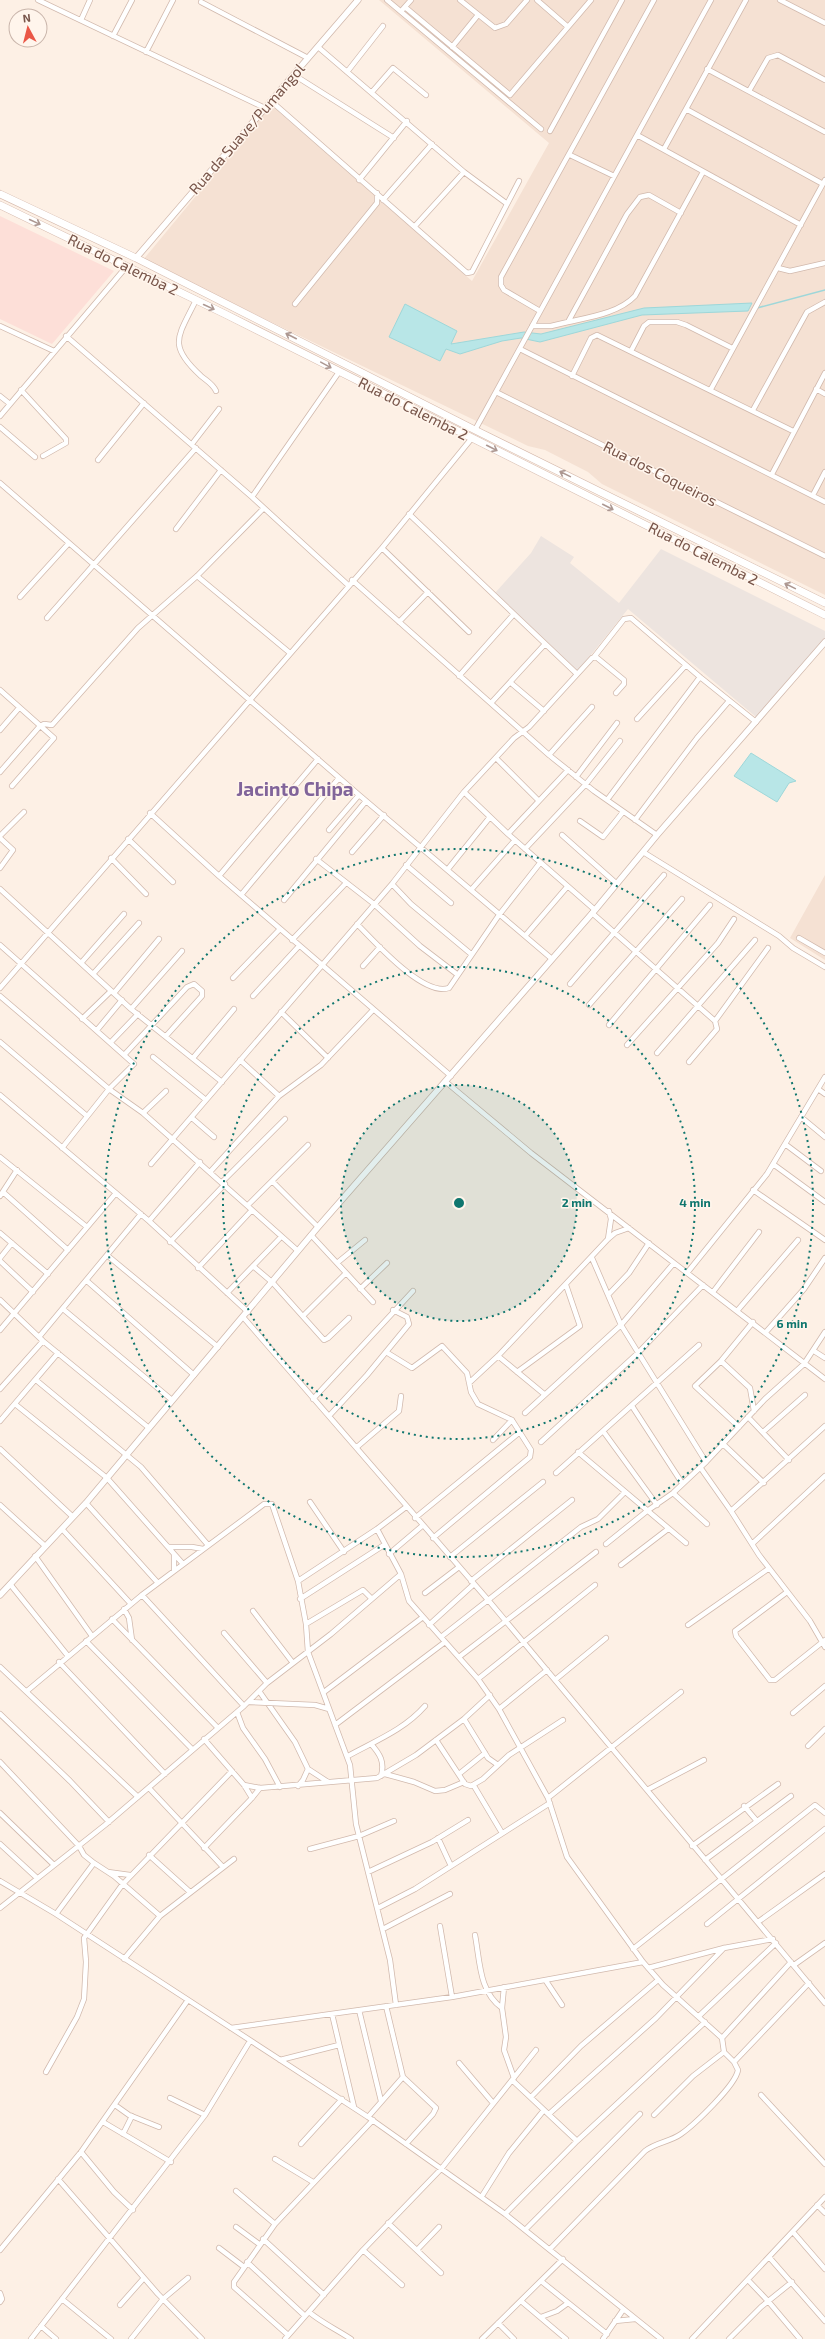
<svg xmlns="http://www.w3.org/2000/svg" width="825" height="2339" viewBox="0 0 825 2339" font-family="'Exo 2',sans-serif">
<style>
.residential{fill:#f5e1d3}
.commercial{fill:#fddfd8}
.industrial{fill:#ede4df}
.water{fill:#b8e6e7;stroke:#9ed7d9}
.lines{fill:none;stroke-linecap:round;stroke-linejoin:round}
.stream{stroke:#9ed7d9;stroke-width:1.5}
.minor-casing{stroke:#d1b9ad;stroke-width:6}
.tertiary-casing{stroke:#d1b9ad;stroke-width:7}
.secondary-casing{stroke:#d4b8ab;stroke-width:8}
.minor{stroke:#fff;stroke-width:4.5}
.tertiary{stroke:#fff;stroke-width:5.5}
.secondary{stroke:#fff;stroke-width:7}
.oneway{stroke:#ad9892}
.ring{fill:none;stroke:#0f766e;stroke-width:2;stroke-dasharray:2 4}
.labels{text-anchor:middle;stroke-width:3;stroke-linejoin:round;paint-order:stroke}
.street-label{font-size:15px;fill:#775449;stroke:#fff5ec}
.district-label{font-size:19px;font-weight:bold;fill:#81649a;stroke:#fff5ec}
.centre{fill:#0f766e;stroke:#fff5ec;stroke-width:2}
.ring-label{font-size:12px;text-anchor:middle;font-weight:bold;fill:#0f766e;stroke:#fff5ec;stroke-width:3;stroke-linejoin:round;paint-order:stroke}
</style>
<rect width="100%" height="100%" fill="#fdf0e5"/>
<path class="residential" d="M379 0H825V595L602 484 588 472 545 450 528 446 143 260 271 105 472 281 549 143Z
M825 875V960L790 938Z"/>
<path class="commercial" d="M0 216 114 271 52 344 0 319Z"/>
<path class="industrial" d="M541 536 574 557 570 563 619 603 661 549 825 631V639L756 717 628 609 578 671 495 593 531 553Z"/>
<path class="water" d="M752 303 748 311 642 315 540 342 521 338 502 341 460 354 446 349 440 361 389 337 405 304 457 331 451 344 524 332 541 334 644 308Z
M751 753 796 781 789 783 777 802 734 776Z"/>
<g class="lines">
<path class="stream" d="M757 308 825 290"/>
<g class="minor-casing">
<path id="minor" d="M38 0 265 108
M387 0 541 129
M460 0 495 28 506 24 527 0
M537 0 568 27
M780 0 825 23
M201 2 308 58
M405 7 510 95 591 0
M403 9 411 0
M81 20 90 0
M113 36 132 0
M318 47 464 172 506 203
M452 47 478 15
M146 52 173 0
M707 69 825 132
M347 72 383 26
M294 75 394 138
M749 91 768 58 778 55 825 80
M372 92 393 68 426 95
M271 101 467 273 472 272 519 181
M686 109 823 184
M550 131 622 0
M637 135 801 225
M664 149 746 0
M570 155 614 176
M359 180 407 121
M383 200 432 144
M415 226 464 172
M778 268 790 271 825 263
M196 300C178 337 167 345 201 376 207 381 213 384 216 391
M295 304 377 203V193
M540 311 504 290 501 285V277L654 0
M568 322C590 317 619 313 635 296L703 172
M0 326 54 351
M532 326H551L568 322 627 214 640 197 649 195 681 213
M66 336 252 497 348 585
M520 349 825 502
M631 351 644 326 649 322H677L686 325 732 348
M572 376 591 338 597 335 793 431
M711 389 825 180
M816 389 825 394
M21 390 66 439V443L43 456
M496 392 825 556
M0 396 10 404
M753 410 807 312 825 302
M0 416 127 266
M0 427 35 457
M475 430 711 0
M192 444 219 409
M98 460 144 403
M772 474 825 373
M0 483 359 795 552 959
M813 495 825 472
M252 497 339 372
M409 514 577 674
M176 529 221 470
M382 548 469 632
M197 576 290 653
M352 580 549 755 594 791 657 835
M20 597 69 543
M47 618 196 448
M399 622 428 592
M594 657 624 619 631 618 700 677 756 722
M459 676 514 614
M511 683 544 711
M0 690 54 738 12 786
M491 703 545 644
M637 719 686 665
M0 730 19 708
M549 755 592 707
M496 758 538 800
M0 772 40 726 44 724 52 725 138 628 197 576 263 509
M576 777 617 723
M464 792 508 834 595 910
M607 800 700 677
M150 813 219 876 451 1076
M635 820 697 738 729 701
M580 821 603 837 623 812
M329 830 359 795
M508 834 568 770
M562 835 617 884
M0 836 24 812
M0 838 13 850 0 868
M128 839 173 882
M525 849 586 784 620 741
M352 852 384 815
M643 852 779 936 793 948 825 967
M111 858 146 894
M316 859 374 904 420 946 458 975
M406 865 451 903
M448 869 490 817
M219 876 318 759
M392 884 411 904 471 954
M0 889 131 1009 222 1082
M471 890 515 840
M241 895 339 778
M284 900 366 801
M592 913 715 1021 717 1029 689 1062
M357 924C374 941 423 997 449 988L499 915 540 863
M525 936 567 887
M799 938 825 953
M292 940 346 883
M0 945 134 1064 109 1089 62 1148
M81 963 124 914
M363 966 380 947
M93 974 139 923
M233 978 280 929
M570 984 664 875
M0 988 382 548 472 438
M114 993 159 939
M0 996 109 1089 143 1113 298 1251
M253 996 299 946
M589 1005 682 899
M131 1009 182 951
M281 1012 328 1058
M82 1019 111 991
M715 1021 768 948
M609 1025 710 905
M97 1030 122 1000
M0 1042 87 1116
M111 1042 138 1014
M627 1045 718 943 734 919
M657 1053 755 940
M125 1054 187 987 194 984 202 991V996L166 1036
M153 1057 206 1100
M193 1058 234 1009
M240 1060 279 1096
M446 1082 531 1153 825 1379
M818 1089 825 1094
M0 1095 149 1221 248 1312
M143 1113 166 1091
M801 1117 825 1137
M192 1118 214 1137
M785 1144 821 1171
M0 1157 87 1227
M151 1164 392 884 464 792 514 738 529 727 592 658 596 657 624 680V684L616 693
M773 1164 825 1202
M210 1172 279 1096 321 1065 373 1010
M272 1181 318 1227
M222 1182 285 1119
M753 1190 825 1240
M3 1192 68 1250
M0 1196 17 1170
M248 1205 308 1145
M149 1221 200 1162
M0 1233 48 1274
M311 1235 373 1302
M608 1239 611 1219 609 1211
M170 1242 225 1184
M108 1256 218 1347
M0 1258 12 1243
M592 1258 621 1325 706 1462
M0 1261 33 1292
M337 1263 365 1240
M253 1266 273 1283 324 1340 328 1338 349 1318
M198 1268 252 1210
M687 1273 767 1174 825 1077
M87 1281 194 1375
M360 1289 387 1263
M713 1292 759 1232
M227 1293 281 1237
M608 1295 629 1273 649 1243
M0 1300 43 1341 149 1428
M63 1309 172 1400
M737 1311 798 1240
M304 1315 346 1273
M243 1317 489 1601 825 2003
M0 1330 116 1193
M766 1332 804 1289 825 1258
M39 1337 141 1214
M814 1351 825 1358
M386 1352 412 1368 442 1346 467 1373 471 1392 478 1404 512 1420 531 1450 530 1457 433 1538
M498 1356 544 1394
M721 1361 750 1388 754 1411
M517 1372 580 1326 566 1285
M36 1380 141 1467 208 1545
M469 1383 498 1356 608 1239 615 1233 629 1228
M0 1389 43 1341
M313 1399 413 1291
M15 1404 107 1478 183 1564
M632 1406 682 1483
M525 1413 621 1325 674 1263
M329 1416 367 1375 409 1324 407 1317 393 1310
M748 1417 789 1460
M0 1421 58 1353
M739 1427 695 1386 721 1361 753 1322
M603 1431 657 1505
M763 1432 805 1395
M493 1440 512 1420
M541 1442 639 1352 703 1285
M722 1443 764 1483
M357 1447 399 1411 401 1396
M0 1449 73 1517
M578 1452 686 1543
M700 1467 731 1511 825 1426
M556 1473 699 1345
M673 1493 707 1524
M310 1502 344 1552
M86 1503 158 1583
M0 1505 44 1545
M731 1511 759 1555 810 1621 825 1647
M415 1518 520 1432
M62 1529 131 1604
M377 1529 401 1574 409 1601 478 1679 499 1709 548 1798 567 1857 643 1962 663 1985 722 2038 724 2052 734 2062 738 2070C736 2085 694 2125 681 2134 670 2142 656 2142 645 2151L550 2249
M606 1544 647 1511 673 1493 706 1462 765 1399 804 1364 825 1332
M752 1544 825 1476
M169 1547H192L203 1549
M389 1554 422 1526
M35 1556 92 1636
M450 1557 543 1482
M621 1565 668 1529
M174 1571V1554
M298 1581 377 1529 406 1507
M471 1581 572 1500
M10 1584 68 1656
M787 1592 735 1631 736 1636 770 1680H775L825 1640
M425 1593 459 1567
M142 1595 244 1706
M300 1599 384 1545
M124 1609 129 1618 132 1640
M253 1611 293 1663
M112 1619 218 1728
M306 1624 363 1590 372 1599
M429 1625 474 1584
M688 1625 768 1569
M224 1633 267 1683
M441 1637 581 1527 598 1519 625 1492
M86 1641 192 1749
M459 1657 596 1552
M59 1662 165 1774
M0 1667 138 1797
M478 1679 595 1585
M555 1680 606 1638
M27 1691 142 1595 264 1504H272L298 1581 306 1624 308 1652 350 1765 356 1824 390 1960 396 2005
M259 1691 295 1742 308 1769 328 1782
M324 1692 423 1617
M249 1702 315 1705 329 1709
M499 1709 547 1670
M237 1712 243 1728 265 1759 280 1787
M793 1713 825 1686
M0 1714 70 1781 109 1822
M464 1719 488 1758 498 1765
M335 1725 445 1642
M204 1739 244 1785 252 1798 204 1848
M436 1740 465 1784 471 1786 483 1779 509 1755 563 1720
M371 1744C380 1754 385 1762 381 1776
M808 1746 825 1729
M348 1756C375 1741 404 1730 425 1706
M0 1762 79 1846 84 1855 94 1863 114 1876 160 1916
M385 1774 414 1782 435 1791 445 1790 464 1782
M459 1774 485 1753
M244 1785 260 1788 377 1778 416 1755 464 1719 490 1695
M298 1786 303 1780 308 1769
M474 1786 502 1833
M149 1788 223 1867
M647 1790 704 1760
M252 1798 260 1788
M548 1798 681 1692
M744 1806 756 1820
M0 1813 54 1865
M438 1838 451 1866
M0 1844 37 1878
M692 1846 778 1784
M310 1849 359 1836 394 1821
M149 1855 190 1892
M705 1860 791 1796
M108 1872 130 1875
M368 1872 432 1842 468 1820
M0 1881 56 1914 368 2117 505 2214 661 2339
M0 1908 105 1825 244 1706 267 1683 331 1634 401 1574
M378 1908 415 1889 550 1803
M56 1914 94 1863
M758 1922 825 1874
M707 1924 825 1829
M440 1926 452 1997
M383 1929 450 1894
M475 1935C480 1961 479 1992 502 2008
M633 1949 815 1805 825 1813
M124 1959 160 1916 234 1859
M794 1965 825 1943
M648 1968 724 1948 773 1939
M546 1981 562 2005
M504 1987 502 2008 506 2037 504 2050 514 2078
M386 2006 403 2077 436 2108 433 2114 406 2144
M359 2010 381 2101
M332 2014 354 2107
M699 2016 776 1943
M231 2028 452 1997 643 1962
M722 2038 791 1962
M280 2060 339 2045
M734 2062 809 1983
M459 2063 493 2103
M46 2072 77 2017 84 1999 86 1962 84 1938 122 1885 232 1771
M512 2080 577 2141
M761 2095 825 2164
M531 2097 581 2046 658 1980
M170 2098 205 2115
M115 2105 129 2115 159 2127
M549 2114 656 2018 724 1948
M654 2115 693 2076 724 2052
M368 2117 403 2077
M103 2122 171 2162
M123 2134 132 2116
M301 2144 342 2099
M81 2152 114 2192 133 2210
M275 2159 313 2182
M58 2179 158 2294 202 2339
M236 2191 275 2224
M482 2196 509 2153 544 2110
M817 2205 825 2213
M505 2214 577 2141 705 2022
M388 2223 441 2273
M236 2227 259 2244
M525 2230 640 2114
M793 2232 825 2269
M263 2239 324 2295
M219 2248 244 2267
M0 2250 81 2152 188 2000
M363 2250 402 2285
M417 2250 439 2227
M769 2257 825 2321
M247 2262 305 2316
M748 2280 768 2301 800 2339
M541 2281 607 2334
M0 2293 2 2299 0 2302
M62 2299 111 2339
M521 2301 566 2339
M120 2305 144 2278
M309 2312C322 2323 336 2329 351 2339
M541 2317 557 2311 568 2303
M615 2321 635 2319
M498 2323 514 2339
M41 2326 56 2339
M288 2335 234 2287V2282L275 2224 373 2120
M31 2339 205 2115 250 2041
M131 2339 163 2299 188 2278
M285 2339 363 2250 441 2169 536 2050
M482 2339 563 2259
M603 2339 623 2310
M692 2339 825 2197
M729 2339 761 2307 792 2282"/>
</g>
<g class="tertiary-casing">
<path id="tertiary" d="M136 258 358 0
M0 1595 86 1503 318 1227 595 910 657 835 825 642"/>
</g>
<g class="secondary-casing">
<path id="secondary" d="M0 194 136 258 475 430 825 603
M0 205 225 314 825 615"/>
</g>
<use href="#minor" class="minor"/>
<use href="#tertiary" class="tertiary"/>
<use href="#secondary" class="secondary"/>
</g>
<defs><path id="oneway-shaft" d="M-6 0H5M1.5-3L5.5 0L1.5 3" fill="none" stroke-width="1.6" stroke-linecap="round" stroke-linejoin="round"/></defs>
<g class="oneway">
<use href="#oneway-shaft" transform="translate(35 222) rotate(25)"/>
<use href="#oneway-shaft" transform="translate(209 307) rotate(25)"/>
<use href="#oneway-shaft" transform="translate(291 336) rotate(-153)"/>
<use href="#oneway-shaft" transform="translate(326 365) rotate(29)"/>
<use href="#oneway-shaft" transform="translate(492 448) rotate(27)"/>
<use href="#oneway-shaft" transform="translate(565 474) rotate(-154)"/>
<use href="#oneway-shaft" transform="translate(608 507) rotate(27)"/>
<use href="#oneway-shaft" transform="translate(790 586) rotate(-154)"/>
</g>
<circle cx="459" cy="1203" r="118" fill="#0f766e" fill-opacity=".12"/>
<g class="ring">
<circle cx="459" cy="1203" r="118"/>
<circle cx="459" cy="1203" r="236"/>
<circle cx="459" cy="1203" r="354"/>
</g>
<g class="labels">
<g class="street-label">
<text transform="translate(247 129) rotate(-49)" y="5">Rua da Suave/Pumangol</text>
<text transform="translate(123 265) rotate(26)" y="5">Rua do Calemba 2</text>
<text transform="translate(413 409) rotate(27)" y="5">Rua do Calemba 2</text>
<text transform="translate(660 474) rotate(27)" y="5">Rua dos Coqueiros</text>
<text transform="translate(703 554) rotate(27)" y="5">Rua do Calemba 2</text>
</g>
<g class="district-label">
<text x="295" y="796">Jacinto Chipa</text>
</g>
</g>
<circle cx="459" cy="1203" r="6" class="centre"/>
<g class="ring-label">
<text x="577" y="1207">2 min</text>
<text x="695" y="1207">4 min</text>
<text x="792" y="1328">6 min</text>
</g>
<g transform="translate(28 28) rotate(353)"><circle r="19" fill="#fff5ec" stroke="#c9b5ab"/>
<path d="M0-3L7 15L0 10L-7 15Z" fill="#ea5747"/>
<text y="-6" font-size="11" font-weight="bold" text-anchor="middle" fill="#775449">N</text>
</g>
</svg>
